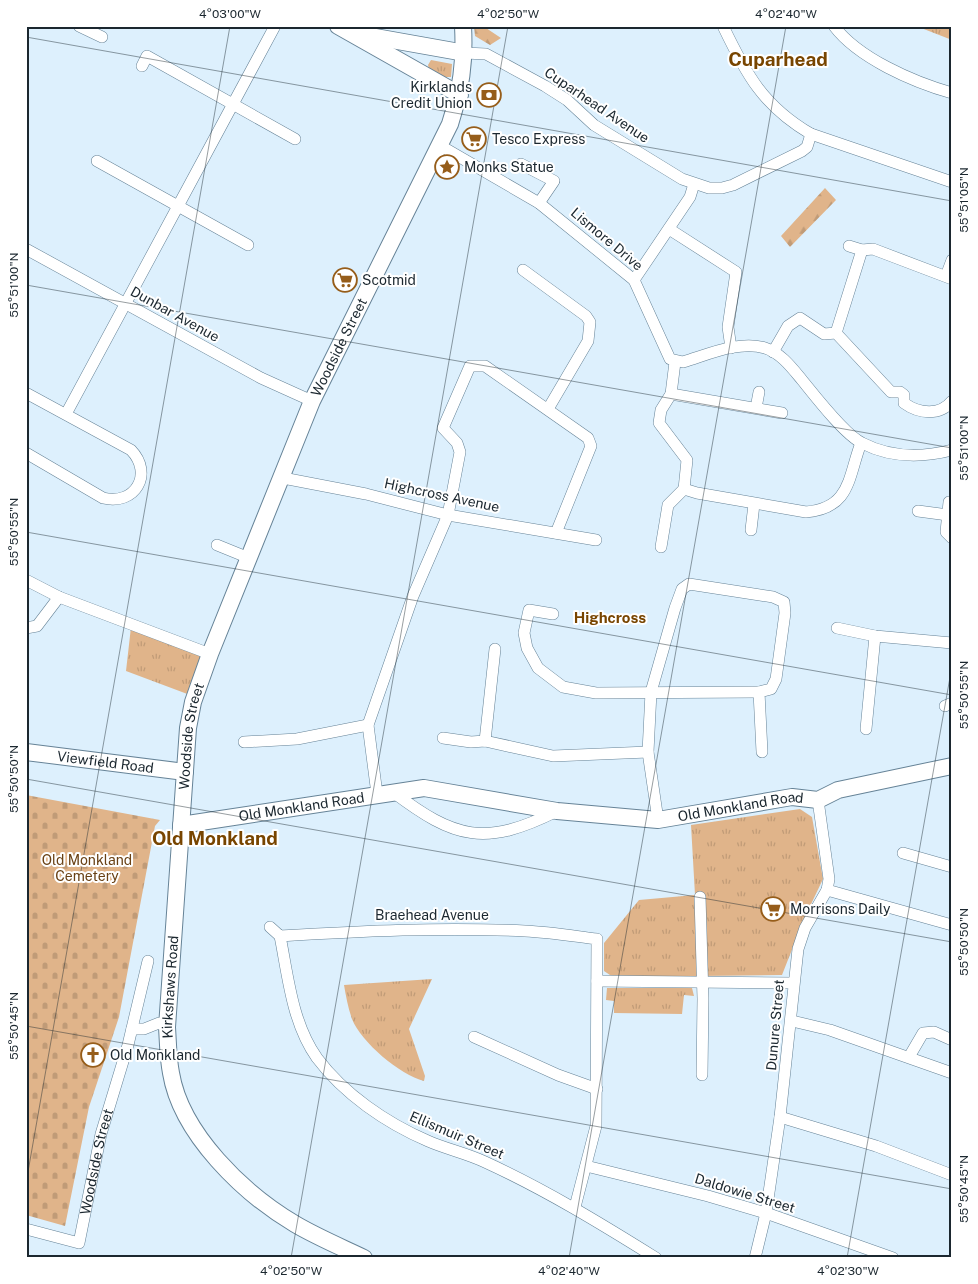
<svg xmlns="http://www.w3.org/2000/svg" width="978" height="1284" viewBox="0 0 978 1284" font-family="'Public Sans',sans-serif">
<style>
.grass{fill:url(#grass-tufts)}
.forest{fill:url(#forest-firs)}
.cemetery{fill:url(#cemetery-stones)}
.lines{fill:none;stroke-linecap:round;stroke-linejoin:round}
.street-casing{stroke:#668397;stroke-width:12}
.secondary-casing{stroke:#668397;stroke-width:18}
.street{stroke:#fff;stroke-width:11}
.secondary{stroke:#fff;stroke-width:16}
.ticks{fill:none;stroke:#1b272f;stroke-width:1;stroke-opacity:0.45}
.labels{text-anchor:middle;stroke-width:4;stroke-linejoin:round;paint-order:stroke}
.poi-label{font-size:14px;fill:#1b272f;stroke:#fff;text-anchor:start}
.street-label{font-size:14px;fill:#1b272f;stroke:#fff}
.park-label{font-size:14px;fill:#694115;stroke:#fff}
.neighbourhood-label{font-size:15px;font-weight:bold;fill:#784500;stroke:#fff}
.district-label{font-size:19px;font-weight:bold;fill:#784500;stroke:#fff}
.neatline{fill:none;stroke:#1b272f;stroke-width:2}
.ticks-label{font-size:12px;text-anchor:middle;fill:#1b272f}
</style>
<defs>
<pattern id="grass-tufts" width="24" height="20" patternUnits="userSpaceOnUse" patternTransform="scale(1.25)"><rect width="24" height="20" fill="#e0b48a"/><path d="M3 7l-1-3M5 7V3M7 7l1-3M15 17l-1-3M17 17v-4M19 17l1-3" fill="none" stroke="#c09b77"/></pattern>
<pattern id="forest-firs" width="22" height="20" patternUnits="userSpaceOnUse" patternTransform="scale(1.25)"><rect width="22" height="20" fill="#e0b48a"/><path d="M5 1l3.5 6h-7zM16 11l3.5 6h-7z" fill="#c09b77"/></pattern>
<pattern id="cemetery-stones" width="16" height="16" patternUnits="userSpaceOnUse" patternTransform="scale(1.25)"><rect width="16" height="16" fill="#e0b48a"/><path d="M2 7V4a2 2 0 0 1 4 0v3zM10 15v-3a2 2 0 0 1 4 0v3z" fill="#c09b77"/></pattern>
</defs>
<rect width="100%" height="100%" fill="#ddf0fd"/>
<path class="grass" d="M916 26H952V40Z
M431 60 452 64 451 77H444L429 69 428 65Z
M131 627 205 657 190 695 126 671Z
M800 809 812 817 823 879 804 919 782 975 613 977 604 971V943L639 900 695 895 691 825Z
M432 979 409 1029 425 1076 424 1081C400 1075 361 1042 352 1019 348 1008 346 996 344 985Z
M607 988H692L694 996 684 995 682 1014 614 1013V1001L606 1000Z"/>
<path class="forest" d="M474 26H483L501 38 490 45 475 36Z
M825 188 836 200 790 247 781 236Z"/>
<path class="cemetery" d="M26 795 160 820 155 826 119 1017 89 1107 65 1226 26 1215Z"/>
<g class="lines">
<g class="street-casing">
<g id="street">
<path d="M79 26 102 37"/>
<path d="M723 26C746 74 763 106 811 134L952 182"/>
<path d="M834 26C858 58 913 82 952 93"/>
<path d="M465 53 486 54 545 86 567 100 594 125 682 179 709 188H722L733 185 802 151 807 147 811 134"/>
<path d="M142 66 147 56 295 139"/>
<path d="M439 145 539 203 634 280 670 359 683 362C707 355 739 340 765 348 781 353 792 368 802 380 815 396 845 435 862 443 891 458 921 458 952 450"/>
<path d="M97 161 248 245"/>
<path d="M521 164 554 181 539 203"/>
<path d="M669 229 736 272 728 327 731 348"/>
<path d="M849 246 862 250 873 249 952 279"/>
<path d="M26 249 261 378 312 401"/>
<path d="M523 270 586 316 590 322 588 341 548 409"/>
<path d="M946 276 952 260"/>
<path d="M634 280 690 197 694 184"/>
<path d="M836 333 862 250"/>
<path d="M773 352 788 326 800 318 824 334 836 333 891 392H900L904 395V403C919 414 940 416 952 401"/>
<path d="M675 362 671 394 661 410 659 423 687 460 684 489"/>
<path d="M26 393 131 450C154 474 135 506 103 498L26 453"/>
<path d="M671 394 782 413"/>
<path d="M756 408 759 392"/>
<path d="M66 414 275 26"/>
<path d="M283 478 366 494 448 515 596 540"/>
<path d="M684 489 697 493 806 512C851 508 848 477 861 443"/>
<path d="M949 502 946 532 952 538"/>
<path d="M918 511 948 515"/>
<path d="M751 530 754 504"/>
<path d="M217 545 249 558"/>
<path d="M661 547 668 505 684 489"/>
<path d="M26 580 59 597 210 654"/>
<path d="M553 614 529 610 524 633 527 648 538 668 563 687 596 693 759 692"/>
<path d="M26 628 37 626 59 597"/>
<path d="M837 628 875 636 952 643"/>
<path d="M945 706 952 703"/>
<path d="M866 729 875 636"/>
<path d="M443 738 471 742 485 741 553 756 648 752"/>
<path d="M485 741 495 649"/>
<path d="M244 742 297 739 368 725"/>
<path d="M393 792C455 839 485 847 557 811"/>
<path d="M377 794 368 725 413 596 448 515 460 452 457 443 443 428 470 366H485L588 438 591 446 556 533"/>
<path d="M658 820 648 752 651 692 675 608 682 589 689 584 773 597 784 602 785 613 776 679 771 689 759 692 762 752"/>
<path d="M903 853 952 867"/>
<path d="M827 890 952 925"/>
<path d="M700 897 703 999 702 1075"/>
<path d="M270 927 280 936C362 931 443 927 525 931 549 932 573 936 597 939L596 1126 575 1207"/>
<path d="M280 936C288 976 292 1023 317 1058 344 1094 386 1123 428 1141 446 1149 466 1153 485 1162 544 1189 600 1223 656 1258"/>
<path d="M597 981 793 983"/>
<path d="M792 1021 830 1030 952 1073"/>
<path d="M132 1029H144L159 1023 167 1027"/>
<path d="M474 1037 558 1075 597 1089"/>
<path d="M909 1057 923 1033 934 1032 952 1040"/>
<path d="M780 1117 876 1146 952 1175"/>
<path d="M586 1166 708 1196 766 1213 893 1258"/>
<path id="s1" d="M26 1229 79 1243 101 1134 128 1045 148 961"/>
<path d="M755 1258 766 1213 780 1117 798 949 805 928 827 890 829 879 818 800"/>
</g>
</g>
<g class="secondary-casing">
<g id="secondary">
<path d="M338 26 460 95"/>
<path d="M364 35 465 53"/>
<path id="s2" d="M26 752 185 772"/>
<path id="s3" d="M181 825 424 788 557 811 658 820 792 797 818 800 838 790 952 766"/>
<path id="s4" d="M364 1258C341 1247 317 1237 295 1224 244 1194 181 1134 171 1073 168 1058 168 1042 167 1027L188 728 193 702 210 654 312 401 450 124C461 89 465 63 463 26"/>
</g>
</g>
<use href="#street" class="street"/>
<use href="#secondary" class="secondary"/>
</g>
<path class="ticks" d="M26 37 952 201M26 285 952 448M26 532 952 695M26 779 952 942M26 1026 952 1189M26 1183 230 26M291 1258 508 26M569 1258 786 26M847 1258 952 666"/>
<defs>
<g id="bank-ring" transform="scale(1.25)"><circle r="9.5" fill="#fff" stroke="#965d1a" stroke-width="1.5"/><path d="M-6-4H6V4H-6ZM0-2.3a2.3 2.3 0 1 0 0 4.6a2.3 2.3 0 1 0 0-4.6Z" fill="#965d1a"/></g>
<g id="supermarket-ring" transform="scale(1.25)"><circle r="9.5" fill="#fff" stroke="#965d1a" stroke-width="1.5"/><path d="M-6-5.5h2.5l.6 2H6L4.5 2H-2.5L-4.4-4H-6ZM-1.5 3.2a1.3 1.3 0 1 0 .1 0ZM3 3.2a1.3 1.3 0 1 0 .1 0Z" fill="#965d1a"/></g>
<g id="sight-ring" transform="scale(1.25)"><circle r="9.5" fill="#fff" stroke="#965d1a" stroke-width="1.5"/><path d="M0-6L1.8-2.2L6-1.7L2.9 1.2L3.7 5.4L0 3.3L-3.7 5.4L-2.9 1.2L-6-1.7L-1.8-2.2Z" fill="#965d1a"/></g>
<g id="church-ring" transform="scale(1.25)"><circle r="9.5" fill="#fff" stroke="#965d1a" stroke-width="1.5"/><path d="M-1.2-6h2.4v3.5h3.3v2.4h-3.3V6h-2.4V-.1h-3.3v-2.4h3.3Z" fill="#965d1a"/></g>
</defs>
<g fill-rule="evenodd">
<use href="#bank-ring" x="489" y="95"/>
<use href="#supermarket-ring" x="474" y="139"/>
<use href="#sight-ring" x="447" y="167"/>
<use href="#supermarket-ring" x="345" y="280"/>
<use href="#supermarket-ring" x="773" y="909"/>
<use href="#church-ring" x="93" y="1055"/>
</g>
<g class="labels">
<g class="poi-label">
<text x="472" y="92" text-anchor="end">Kirklands<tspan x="472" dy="16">Credit Union</tspan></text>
<text x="492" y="144">Tesco Express</text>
<text x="464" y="172">Monks Statue</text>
<text x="362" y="285">Scotmid</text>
<text x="790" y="914">Morrisons Daily</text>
<text x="110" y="1060">Old Monkland</text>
</g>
<g class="street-label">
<text transform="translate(597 105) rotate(34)" y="5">Cuparhead Avenue</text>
<text transform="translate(607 239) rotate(40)" y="5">Lismore Drive</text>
<text transform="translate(175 314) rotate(29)" y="5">Dunbar Avenue</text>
<text dy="5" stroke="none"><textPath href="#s4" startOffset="1034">Woodside Street</textPath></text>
<text transform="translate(442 495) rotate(12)" y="5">Highcross Avenue</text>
<text dy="5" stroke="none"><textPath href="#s4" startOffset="616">Woodside Street</textPath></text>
<text dy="5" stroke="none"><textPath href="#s2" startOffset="80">Viewfield Road</textPath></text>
<text dy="5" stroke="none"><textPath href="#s3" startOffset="122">Old Monkland Road</textPath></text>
<text dy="5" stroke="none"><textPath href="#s3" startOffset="566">Old Monkland Road</textPath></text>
<text x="432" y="920">Braehead Avenue</text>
<text dy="5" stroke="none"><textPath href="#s4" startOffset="364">Kirkshaws Road</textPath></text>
<text transform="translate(775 1025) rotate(-85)" y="5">Dunure Street</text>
<text transform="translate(457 1135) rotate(23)" y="5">Ellismuir Street</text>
<text dy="5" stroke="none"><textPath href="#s1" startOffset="138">Woodside Street</textPath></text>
<text transform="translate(745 1193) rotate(17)" y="5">Daldowie Street</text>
</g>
<g class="park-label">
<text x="87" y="865">Old Monkland<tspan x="87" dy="16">Cemetery</tspan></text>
</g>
<g class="neighbourhood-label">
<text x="610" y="623">Highcross</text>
</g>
<g class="district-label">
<text x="778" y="66">Cuparhead</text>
<text x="215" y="845">Old Monkland</text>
</g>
</g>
<rect width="978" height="1284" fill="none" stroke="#ffffff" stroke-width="55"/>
<rect x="28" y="28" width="922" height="1228" class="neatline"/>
<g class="ticks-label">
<text x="230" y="18">4°03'00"W</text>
<text x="508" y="18">4°02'50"W</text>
<text x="786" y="18">4°02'40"W</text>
<text transform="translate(964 200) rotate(-90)" y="4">55°51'05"N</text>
<text transform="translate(14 285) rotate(-90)" y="4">55°51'00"N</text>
<text transform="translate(964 448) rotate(-90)" y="4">55°51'00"N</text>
<text transform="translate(14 532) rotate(-90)" y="4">55°50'55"N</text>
<text transform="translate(964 695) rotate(-90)" y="4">55°50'55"N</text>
<text transform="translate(14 779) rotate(-90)" y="4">55°50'50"N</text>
<text transform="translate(964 942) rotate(-90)" y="4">55°50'50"N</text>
<text transform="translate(14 1026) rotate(-90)" y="4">55°50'45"N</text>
<text transform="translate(964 1189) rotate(-90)" y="4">55°50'45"N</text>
<text x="291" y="1275">4°02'50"W</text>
<text x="569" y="1275">4°02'40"W</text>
<text x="848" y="1275">4°02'30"W</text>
</g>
</svg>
